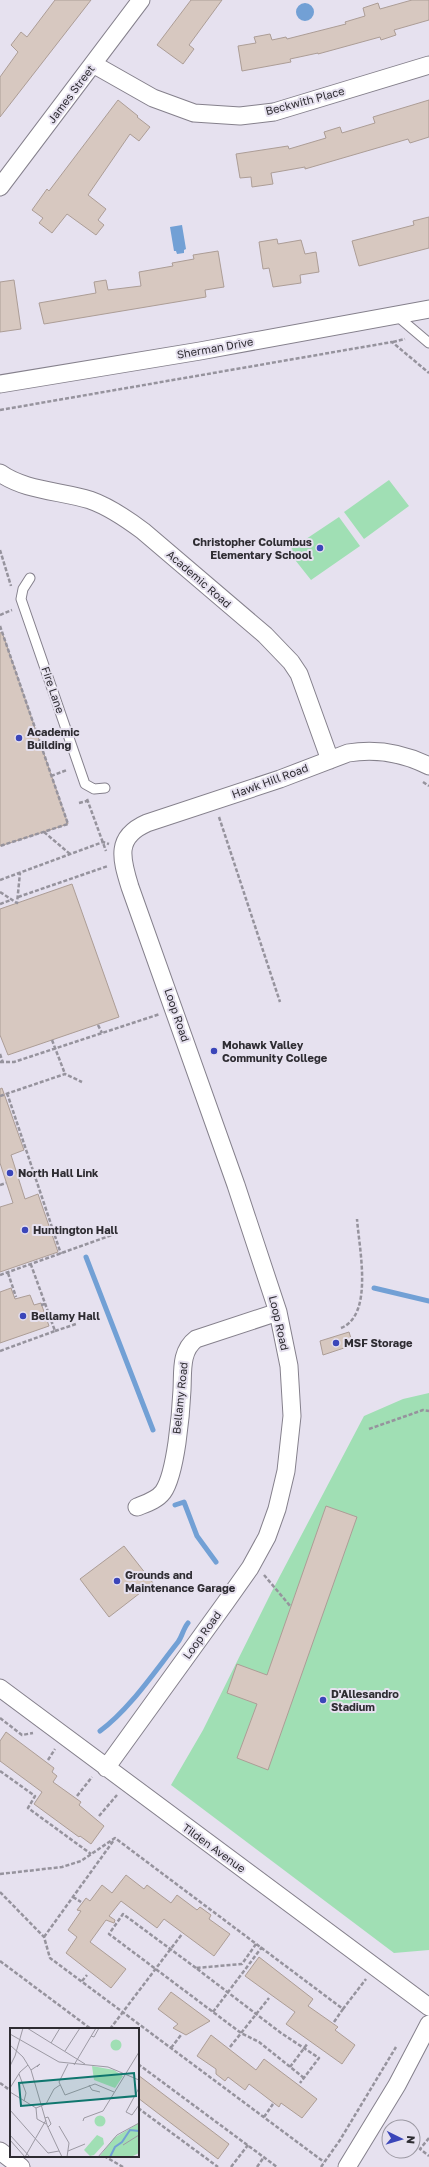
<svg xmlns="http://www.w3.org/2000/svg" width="429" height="2167" viewBox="0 0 429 2167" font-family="'Golos Text',sans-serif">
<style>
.green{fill:#a0dfb4}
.water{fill:#72a0d5}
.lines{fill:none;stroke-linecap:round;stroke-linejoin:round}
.stream{stroke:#72a0d5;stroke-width:5}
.building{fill:#d7c8c0;stroke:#ac9d96}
.lane-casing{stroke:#85808c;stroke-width:11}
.street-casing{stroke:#85808c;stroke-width:19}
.path{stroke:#96939d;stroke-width:2.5;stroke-dasharray:4 2;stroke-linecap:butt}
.lane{stroke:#fff;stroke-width:9}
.street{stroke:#fff;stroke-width:17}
.poi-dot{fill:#3b46b9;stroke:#e6e1ef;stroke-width:1.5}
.labels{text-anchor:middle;stroke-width:4;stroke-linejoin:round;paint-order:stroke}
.street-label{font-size:11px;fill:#2e2c32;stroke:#e6e1ef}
.poi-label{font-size:11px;font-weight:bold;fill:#2e2c32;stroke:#e6e1ef;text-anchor:start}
.inset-river{fill:none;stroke:#72a0d5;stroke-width:2}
.inset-road{fill:none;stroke:#9c99a3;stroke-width:1}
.view{fill:#0f766e;fill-opacity:0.15;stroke:#0f766e;stroke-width:2}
.inset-edge{fill:none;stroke:#2e2c32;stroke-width:2}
</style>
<rect width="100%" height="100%" fill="#e6e1ef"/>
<path class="green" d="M389 480 409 506 364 539 344 512Z
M339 517 360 546 311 580 288 551Z
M429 1393V1950L394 1953 171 1785 203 1730 271 1593 364 1416 403 1399Z"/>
<path class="water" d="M296 12a9 9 0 1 1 18 0a9 9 0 1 1-18 0Z
M182 225 186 249 184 250V253L177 254 176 251H174L170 227Z"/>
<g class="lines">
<path class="stream" d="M86 1257 153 1430
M374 1288 429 1301
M175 1505 184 1502 197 1536 216 1562
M100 1731C129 1710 155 1671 178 1642 182 1637 183 1629 188 1623"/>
</g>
<path class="building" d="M55 0H91L0 117V77L18 52 11 45 21 32 27 37Z
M191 0H222L189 45 194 49 183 64 157 45Z
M412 0H429V20L394 30 396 35 381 40 380 37 318 54V53L290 59 291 62 242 71 238 46 256 43 254 37 270 34 272 40 286 37 287 39 346 24 345 22 365 16 363 8 378 3 380 9Z
M118 100 138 116 137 117 150 127 139 141 130 134 88 195 106 209 98 220 104 225 96 235 67 214 52 233 39 223 43 218 32 210 47 189 49 191Z
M429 100V137L410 143 408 139 305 169V167L271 173 273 184 252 187 251 177 240 178 236 154 288 146 289 149 326 138 324 132 340 127 342 133 375 123 373 117Z
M429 217V248L359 266 352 241 414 225 413 221Z
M277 239 278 244 301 240 305 254 316 252 319 272 300 275 301 283 273 287 269 268 263 269 259 242Z
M218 251 224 287 205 290 206 297 44 324 39 303 96 293 94 282 106 280 108 290 141 286 139 272 173 266 172 263 194 259 193 255Z
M14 280 21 329 0 332V282Z
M2 632 68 824 0 846V633Z
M72 884 119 1017 8 1055 0 1035V909Z
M2 1088 24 1150 11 1155 25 1199 38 1194 58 1252 0 1272V1207L13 1203 0 1163V1089Z
M11 1288 15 1299 30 1295 34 1305 41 1303 49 1326 0 1343V1292Z
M349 1332 353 1345 323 1355 320 1341Z
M326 1506 357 1517 268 1770 237 1758 257 1704 227 1693 237 1664 267 1675Z
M124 1546 153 1583 109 1617 80 1579Z
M6 1732 54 1768 52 1772 57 1776 53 1782 81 1802 79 1805 104 1826 91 1844 80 1836 79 1837 34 1804 42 1792 0 1761V1741Z
M126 1875 144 1889 147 1885 171 1903 177 1895 197 1910 200 1907 211 1915 209 1919 230 1934 214 1956 164 1919 157 1928 121 1901 109 1916 115 1920 114 1923 106 1920 90 1942 126 1969 111 1988 66 1953 77 1937 68 1930 81 1911 77 1910 86 1898 90 1901 102 1885 112 1893Z
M259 1957 313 1999 308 2006 338 2027 335 2030 355 2045 342 2064 286 2024 295 2012 245 1976Z
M171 1992 210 2021 186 2035 173 2028 178 2024 158 2009Z
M211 2035 256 2070 264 2059 317 2099 302 2118 281 2103 279 2107 249 2084 245 2090 228 2077 225 2081 216 2074V2069L197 2056Z
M138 2075 229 2144 218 2159 138 2098Z"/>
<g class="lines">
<g class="lane-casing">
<path id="lane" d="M396 315 429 343
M30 578 23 589 21 599 85 784 94 789 105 788"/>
</g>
<g class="street-casing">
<path id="street" d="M93 64 153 98 194 113 240 116 274 112 429 65
M0 187 141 0
M0 384 200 351 429 309
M0 473C25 491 62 491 90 500 110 507 127 519 143 531L265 635 291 662 299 674 330 760
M137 1507C147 1503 157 1500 163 1492 176 1474 181 1412 182 1390 183 1372 180 1351 196 1339L278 1312
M0 1688 429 2007
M106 1768 226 1602 250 1568 267 1537 277 1509 286 1471 292 1416 289 1366 278 1312 236 1185 130 887C121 858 115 837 147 823L280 779 348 753C377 748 403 753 429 766
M0 2151 21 2167
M347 2167 397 2085 429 2024"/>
</g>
<path class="path" d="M393 342 405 339
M0 410 392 342 429 373
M0 550 11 586
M0 615 12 610
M0 626 68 824 0 846
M51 776 67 770
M423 782 429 786
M87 799 106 851
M79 803 87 801
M219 817 280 1002
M44 832 70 854
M0 880 103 842 109 844
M0 892 17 903 20 873
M18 897 108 866
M0 904 11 900
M98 1025 102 1033
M52 1040 65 1074
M0 1054 3 1063
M0 1062H14L160 1014
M7 1093 61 1254
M0 1096 65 1074 82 1082
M0 1185 6 1183
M8 1273 16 1297
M0 1275 112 1235
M41 1305 45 1304
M341 1328C374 1315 359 1248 357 1219
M55 1331 76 1324
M0 1351 55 1331 30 1262
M369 1429 423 1410 429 1411
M264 1575 291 1607
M0 1718 22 1735 33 1733
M48 1760 55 1749
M0 1771 35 1796 28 1808 91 1854
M77 1796 92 1777
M99 1816 117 1795
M0 1874 62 1867 81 1861 115 1838 343 2009 366 1979
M0 1892 44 1937 50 1958 324 2162
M73 1897 81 1902
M44 1937 114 1840
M256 1944 242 1964 196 1968 281 2033 319 2058 300 2083
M0 1961 91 2029
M196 1968 123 1914 109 1934 241 2033 259 2042 304 2078
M82 1981 87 1975
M213 2012 262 1947
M334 2022 343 2009
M110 2029 182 1934
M230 2047 269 1998
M171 2048 181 2035
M138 2064 277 2167
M290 2067 308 2043
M0 2083 11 2091
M138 2108 218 2167
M264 2117 273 2104
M429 2138 420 2149 429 2156
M104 2156 123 2167
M231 2167 248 2145
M257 2167 264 2157
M321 2167 340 2140 396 2047"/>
<use href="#lane" class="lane"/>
<use href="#street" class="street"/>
</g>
<g class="poi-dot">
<circle cx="320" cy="548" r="4"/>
<circle cx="19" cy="738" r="4"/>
<circle cx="214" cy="1051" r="4"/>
<circle cx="10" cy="1173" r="4"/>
<circle cx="25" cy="1230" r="4"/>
<circle cx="23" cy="1316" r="4"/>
<circle cx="336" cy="1343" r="4"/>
<circle cx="117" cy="1581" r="4"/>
<circle cx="323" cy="1700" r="4"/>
</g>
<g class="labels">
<g class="street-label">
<text transform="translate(71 94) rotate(-53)" y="4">James Street</text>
<text transform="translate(305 101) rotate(-15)" y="4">Beckwith Place</text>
<text transform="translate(215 348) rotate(-10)" y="4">Sherman Drive</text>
<text transform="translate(199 579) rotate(41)" y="4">Academic Road</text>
<text transform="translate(53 690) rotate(71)" y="4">Fire Lane</text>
<text transform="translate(270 781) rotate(-20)" y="4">Hawk Hill Road</text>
<text transform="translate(177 1015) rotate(71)" y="4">Loop Road</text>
<text transform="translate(279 1323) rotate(77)" y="4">Loop Road</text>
<text transform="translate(180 1398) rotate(-84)" y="4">Bellamy Road</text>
<text transform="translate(202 1635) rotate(-54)" y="4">Loop Road</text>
<text transform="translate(214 1848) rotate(36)" y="4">Tilden Avenue</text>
</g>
<g class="poi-label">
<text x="312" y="546" text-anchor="end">Christopher Columbus<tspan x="312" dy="13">Elementary School</tspan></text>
<text x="27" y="736">Academic<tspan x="27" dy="13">Building</tspan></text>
<text x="222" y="1049">Mohawk Valley<tspan x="222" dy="13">Community College</tspan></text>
<text x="18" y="1177">North Hall Link</text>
<text x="33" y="1234">Huntington Hall</text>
<text x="31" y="1320">Bellamy Hall</text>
<text x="344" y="1347">MSF Storage</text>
<text x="125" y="1579">Grounds and<tspan x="125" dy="13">Maintenance Garage</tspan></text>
<text x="331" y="1698">D'Allesandro<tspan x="331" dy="13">Stadium</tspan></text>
</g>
</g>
<g transform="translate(10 2028)">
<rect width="129" height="129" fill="#e6e1ef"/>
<path d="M100.5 17a5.5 5.5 0 1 1 11 0a5.5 5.5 0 1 1-11 0ZM82 38 104 42 113 48 105 60 84 52ZM84.5 93a5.5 5.5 0 1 1 11 0a5.5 5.5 0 1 1-11 0ZM129 95V125L121 129H89L104 110ZM87 107 93 110 94 116 84 127 80 128 74 122Z" fill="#a0dfb4"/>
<path class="inset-river" d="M100 129 105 119 112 114 120 102 129 103"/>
<path class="inset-road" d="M17 0 75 36M0 6 49 34 98 39 129 52M81 8 84 9 89 0M41 15 50 0M0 17 13 29 21 42 37 97 52 129M55 23 70 0M58 36 49 54 55 67 85 56 104 64M64 37 86 0M0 38 5 28 13 0M21 42 30 36 27 39M9 46 16 65 14 73M79 57 82 62 90 64M0 60 10 44 18 37M129 60 116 84 122 87 129 77M0 64 26 80 36 76 44 61 50 57M26 80 27 91 36 96M0 82 38 125 49 123M35 90 38 89 41 96 38 99M73 93 74 90 93 83 129 24M49 98 59 115 57 129M0 107 20 129M0 112 15 129M113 117 129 107M58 123 75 116M15 129 36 92M88 129 107 107 129 95"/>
<path class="view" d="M124 45 126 68 11 78 9 55Z"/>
<rect width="129" height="129" class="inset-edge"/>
</g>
<g transform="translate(401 2139) rotate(95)"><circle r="19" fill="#e6e1ef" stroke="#9c99a3"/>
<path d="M0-3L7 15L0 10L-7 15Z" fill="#3b46b9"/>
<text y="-6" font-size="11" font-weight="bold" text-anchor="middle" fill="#2e2c32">N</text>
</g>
</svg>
